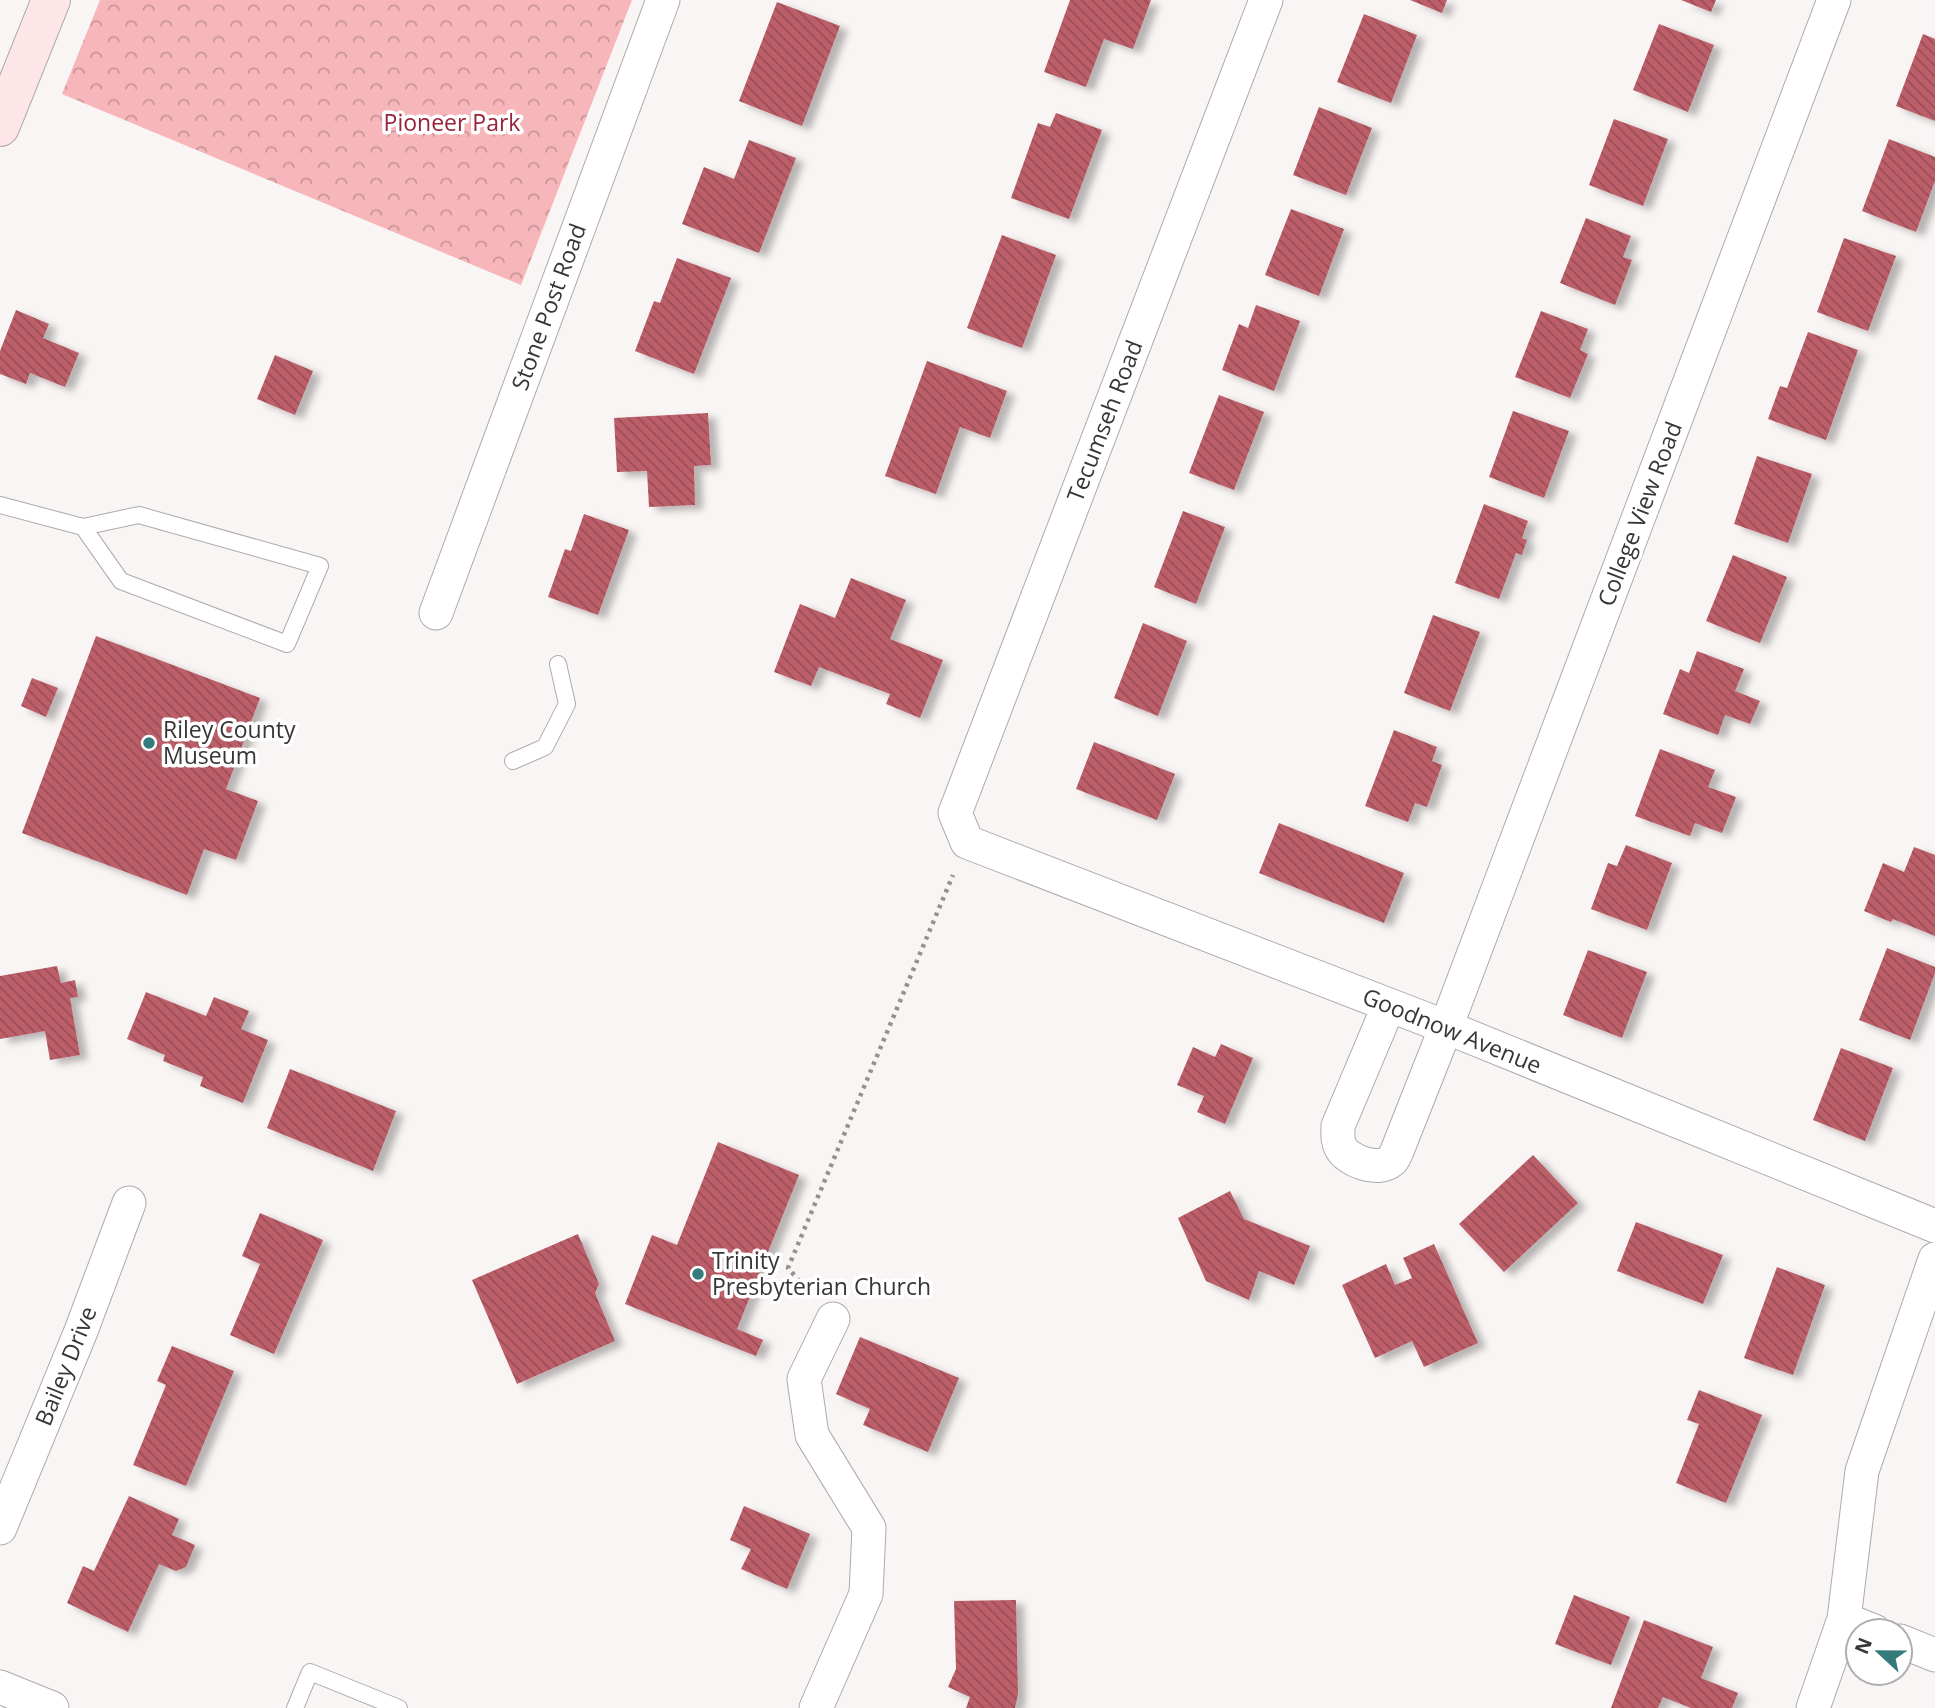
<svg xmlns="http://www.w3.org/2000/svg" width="1935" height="1708" viewBox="0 0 1935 1708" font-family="'Open Sans',sans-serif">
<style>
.park{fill:url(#park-crowns)}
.building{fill:url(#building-back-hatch);filter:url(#shadow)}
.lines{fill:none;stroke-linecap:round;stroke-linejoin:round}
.lane-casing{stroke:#aeaaaa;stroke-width:18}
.street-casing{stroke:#aeaaaa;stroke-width:35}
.secondary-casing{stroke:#aeaaaa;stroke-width:40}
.path{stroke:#959191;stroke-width:4.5;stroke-dasharray:3.5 5;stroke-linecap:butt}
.lane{stroke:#fff;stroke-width:16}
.street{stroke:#fff;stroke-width:33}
.secondary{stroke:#fee6e8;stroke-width:38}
.poi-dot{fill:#337c7b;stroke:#fff;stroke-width:2.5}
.labels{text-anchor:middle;stroke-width:7;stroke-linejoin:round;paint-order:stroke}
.park-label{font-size:23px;fill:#98233c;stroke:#fff}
.street-label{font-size:23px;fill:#373535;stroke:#fff}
.poi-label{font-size:23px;fill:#373535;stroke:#fff;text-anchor:start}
</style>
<defs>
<pattern id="park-crowns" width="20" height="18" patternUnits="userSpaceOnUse" patternTransform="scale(1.75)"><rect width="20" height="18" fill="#f6b6ba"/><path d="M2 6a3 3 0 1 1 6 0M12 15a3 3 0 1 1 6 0" fill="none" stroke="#c89598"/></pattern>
<pattern id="building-back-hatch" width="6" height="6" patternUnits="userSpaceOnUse" patternTransform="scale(1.75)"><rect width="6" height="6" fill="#bd5e69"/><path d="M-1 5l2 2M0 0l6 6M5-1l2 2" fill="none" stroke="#9a4e57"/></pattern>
<filter id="shadow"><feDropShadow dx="8" dy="4.5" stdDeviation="3.5" flood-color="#0004"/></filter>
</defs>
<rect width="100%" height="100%" fill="#faf5f5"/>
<path class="park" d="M100 0H632L521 285 62 94Z"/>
<path class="building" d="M1070 0H1151L1133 49 1104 39 1086 87 1044 72Z
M1410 0H1447L1442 13Z
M1681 0H1716L1711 12Z
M777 2 840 26 802 126 739 101Z
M1364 14 1417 35 1391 103 1337 82Z
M1659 24 1714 45 1688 112 1633 90Z
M1923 34 1935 39V121L1896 106Z
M1319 107 1372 128 1346 195 1293 175Z
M1056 113 1102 130 1069 219 1011 198 1038 123 1050 127Z
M1614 119 1668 139 1643 206 1589 185Z
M1889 139 1935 157V181L1916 232 1862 211Z
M749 140 796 158 759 253 682 224 704 167 734 179Z
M1291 209 1344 229 1319 296 1265 275Z
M1586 218 1631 236 1623 257 1632 260 1615 305 1560 283Z
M1002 235 1056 255 1022 348 967 328Z
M1844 238 1896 256 1868 331 1817 312Z
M677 258 731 278 694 374 635 351 654 301 660 303Z
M1256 305 1300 321 1274 391 1222 370 1239 324 1248 328Z
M16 310 49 324 43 338 79 353 65 387 30 373 26 384 0 374V351Z
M1541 311 1588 329 1580 350 1588 354 1570 398 1515 377Z
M1808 332 1858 350 1826 440 1768 419 1780 386 1787 388Z
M275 355 313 371 295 415 257 399Z
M927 361 1007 391 990 438 960 427 936 494 885 476Z
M1219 395 1264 412 1234 490 1189 473Z
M1513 411 1569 431 1544 498 1489 477Z
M708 413 711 465 694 466 695 505 649 507 647 471 617 472 614 418Z
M1757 456 1812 474 1788 543 1734 524Z
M1484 504 1528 521 1522 538 1527 540 1522 555 1516 553 1499 599 1455 583Z
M1183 511 1225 527 1196 604 1154 587Z
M584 514 629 530 598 615 548 597 565 549 571 551Z
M1733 555 1787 577 1760 643 1706 621Z
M851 578 906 600 890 639 943 660 920 718 886 704 890 694 819 667 811 686 774 672 800 604 835 618Z
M1433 615 1480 632 1450 711 1404 693Z
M1143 623 1187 641 1158 716 1114 698Z
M96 636 260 698 226 789 258 801 236 860 204 849 187 895 22 833Z
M1697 651 1744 669 1735 691 1760 701 1750 724 1725 715 1718 735 1663 714 1680 669 1689 673Z
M32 678 58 688 46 717 21 706Z
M1394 730 1437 747 1432 761 1442 765 1427 807 1415 803 1408 822 1365 806Z
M1094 742 1175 774 1157 820 1076 789Z
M1660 749 1715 770 1708 787 1736 797 1722 833 1695 823 1690 836 1635 816Z
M1279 823 1404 873 1384 923 1259 873Z
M1626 845 1672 863 1647 930 1591 909 1608 863 1617 866Z
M1914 847 1935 855V936L1893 919 1891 922 1864 911 1883 863 1904 872Z
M1887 948 1935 967V973L1910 1040 1859 1020Z
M1588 950 1647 972 1622 1038 1563 1015Z
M57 966 61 983 75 980 78 997 70 998 80 1055 50 1060 45 1031 0 1039V976Z
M146 992 206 1016 214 997 249 1011 241 1029 268 1040 243 1103 200 1086 203 1077 163 1061 165 1055 127 1039Z
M1221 1044 1253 1058 1225 1124 1197 1112 1204 1096 1177 1085 1193 1047 1215 1057Z
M1841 1048 1893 1068 1865 1141 1813 1120Z
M290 1069 396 1111 373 1171 267 1128Z
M718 1142 799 1175 737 1329 763 1340 756 1356 625 1304 652 1235 677 1245Z
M1533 1155 1578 1203 1504 1272 1459 1224Z
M1230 1191 1244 1219 1310 1246 1294 1285 1259 1271 1249 1300 1206 1281 1178 1218Z
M260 1213 323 1240 274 1354 230 1335 260 1264 242 1256Z
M1636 1222 1723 1255 1703 1304 1617 1271Z
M578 1234 599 1284 595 1293 615 1341 517 1384 472 1280Z
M1434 1244 1478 1343 1424 1367 1412 1341 1375 1358 1342 1285 1386 1264 1395 1285 1412 1278 1403 1258Z
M1777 1267 1825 1285 1793 1375 1744 1358Z
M860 1337 959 1378 928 1452 863 1425 870 1409 836 1394Z
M172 1346 234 1371 186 1486 133 1465 166 1385 157 1381Z
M1699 1390 1762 1415 1726 1503 1676 1483 1699 1424 1687 1420Z
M129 1496 179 1519 172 1535 195 1545 186 1567 176 1571 159 1564 128 1632 67 1603 83 1566 94 1571Z
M744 1506 810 1534 787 1589 741 1569 751 1549 730 1540Z
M1574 1595 1630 1617 1611 1665 1555 1644Z
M1016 1600 1018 1694 1015 1708H966L970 1697 948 1687 956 1669 954 1601Z
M1644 1620 1713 1647 1701 1678 1738 1693 1732 1708H1691L1663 1697 1658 1708H1611Z"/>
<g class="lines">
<g class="lane-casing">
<path id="lane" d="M0 505 83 527 139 515 320 566 287 644 121 581 83 527
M513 761 545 747 567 704 558 664
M295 1708 310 1672 399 1708"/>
</g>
<g class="street-casing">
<path id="street" d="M1266 0 955 813 967 842 1446 1027 1935 1226
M436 613 663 0
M1389 1005 1338 1126C1338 1134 1337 1141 1341 1148 1348 1161 1378 1172 1391 1161 1394 1159 1395 1155 1397 1151L1446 1027 1834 0
M0 1528 81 1331 129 1203
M1844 1619 1874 1631
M1900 1641 1935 1655
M0 1687 52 1708
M816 1708 866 1594 869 1528 812 1435 804 1379 833 1319
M1813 1708 1844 1619 1862 1471 1935 1259"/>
</g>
<g class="secondary-casing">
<path id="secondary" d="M0 127 51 0"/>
</g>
<path class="path" d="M811 1294 788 1268 953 875"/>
<use href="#lane" class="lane"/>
<use href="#street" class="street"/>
<use href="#secondary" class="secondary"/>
</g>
<g class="poi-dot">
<circle cx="149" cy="743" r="7"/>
<circle cx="698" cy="1274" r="7"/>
</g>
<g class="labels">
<g class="park-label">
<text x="452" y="131">Pioneer Park</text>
</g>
<g class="street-label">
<text transform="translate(549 307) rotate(-70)" y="8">Stone Post Road</text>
<text transform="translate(1105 421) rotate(-69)" y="8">Tecumseh Road</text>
<text transform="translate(1640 514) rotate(-69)" y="8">College View Road</text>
<text transform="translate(1452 1031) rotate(22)" y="8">Goodnow Avenue</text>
<text transform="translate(66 1366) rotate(-68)" y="8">Bailey Drive</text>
</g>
<g class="poi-label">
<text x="163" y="738">Riley County<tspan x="163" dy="26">Museum</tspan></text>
<text x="712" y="1269">Trinity<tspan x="712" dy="26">Presbyterian Church</tspan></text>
</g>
</g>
<g transform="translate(1879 1652) rotate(292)"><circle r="33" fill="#ffffff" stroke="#afaeae" stroke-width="2"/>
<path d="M0-5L12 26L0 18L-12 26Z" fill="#337c7b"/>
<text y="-10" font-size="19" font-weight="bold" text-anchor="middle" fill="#373535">N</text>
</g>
</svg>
